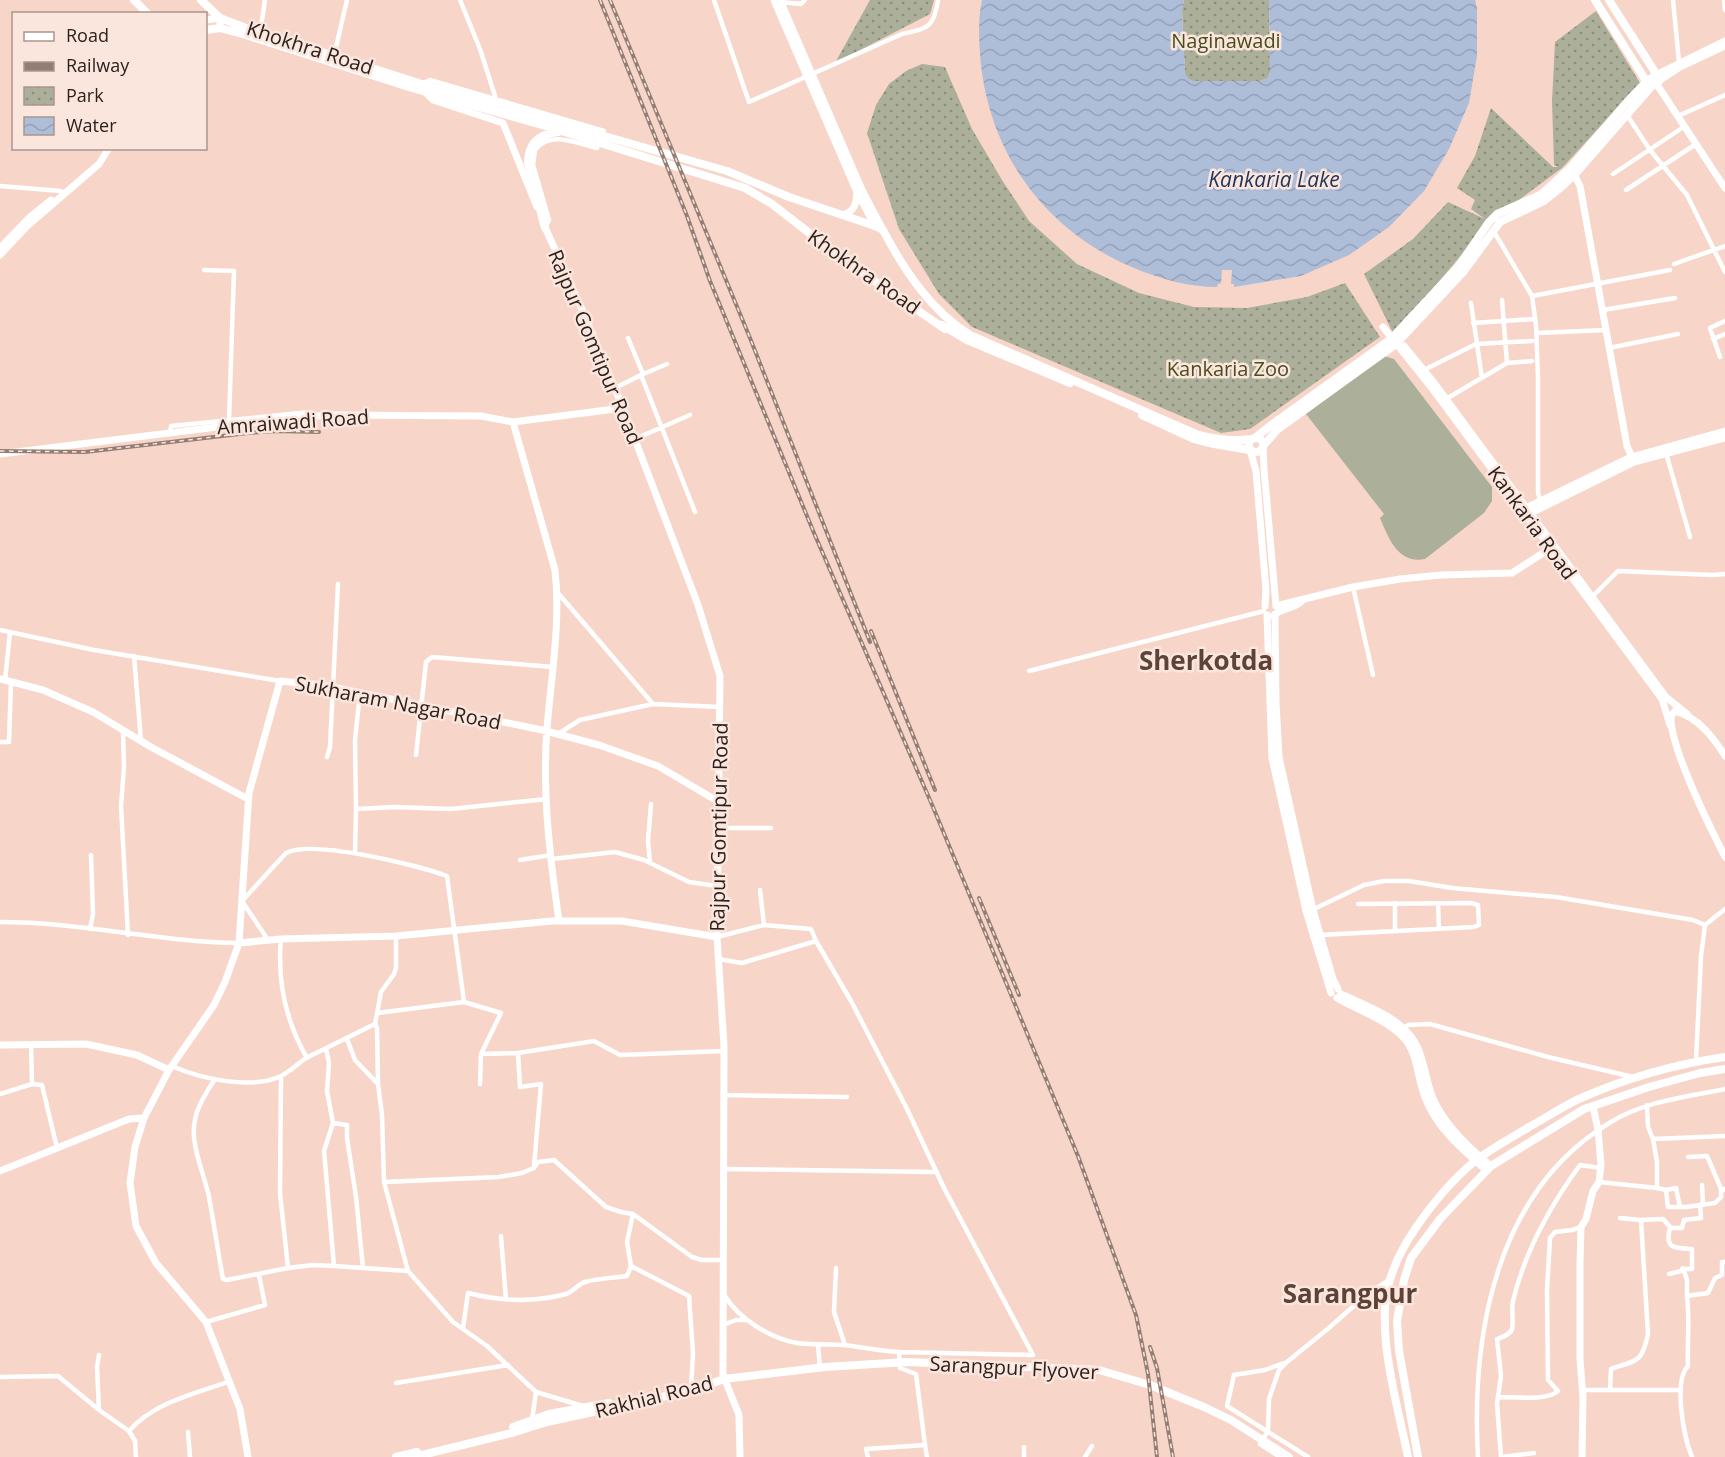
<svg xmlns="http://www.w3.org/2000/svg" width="1725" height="1457" viewBox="0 0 1725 1457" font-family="'Open Sans',sans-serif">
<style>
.park{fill:url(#park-dots)}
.pitch{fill:#acaf99}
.water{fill:url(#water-waves)}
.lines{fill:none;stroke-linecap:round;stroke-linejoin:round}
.street{stroke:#fff;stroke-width:4.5}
.secondary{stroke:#fff;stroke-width:7}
.primary{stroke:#fff;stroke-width:8}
.rail-casing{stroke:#947e74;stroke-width:4}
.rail{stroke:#fbe6de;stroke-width:1.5;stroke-dasharray:4.5;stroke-linecap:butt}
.labels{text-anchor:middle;stroke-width:5;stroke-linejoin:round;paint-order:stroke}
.park-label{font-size:20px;fill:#494d1b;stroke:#fbe6de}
.street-label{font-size:20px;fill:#2c201b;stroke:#fbe6de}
.water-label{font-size:21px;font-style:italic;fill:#22365c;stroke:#fbe6de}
.district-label{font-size:26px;font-weight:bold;fill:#5d4237;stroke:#fbe6de}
</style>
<defs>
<pattern id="park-dots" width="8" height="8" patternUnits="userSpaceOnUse" patternTransform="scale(1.5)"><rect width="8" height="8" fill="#acaf99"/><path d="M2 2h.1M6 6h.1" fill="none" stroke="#8c8e7c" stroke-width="1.8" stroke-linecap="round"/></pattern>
<pattern id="water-waves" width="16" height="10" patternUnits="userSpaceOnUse" patternTransform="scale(1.5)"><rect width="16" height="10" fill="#aebdd8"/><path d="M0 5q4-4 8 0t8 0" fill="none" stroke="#96a2b9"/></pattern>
</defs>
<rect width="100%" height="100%" fill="#f7d6c9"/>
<path class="park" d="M870 0H934L930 14 835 63Z
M1184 0H1269L1270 72 1268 78 1260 81H1193L1188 79 1185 74 1182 9Z
M1596 11 1640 83 1562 168 1489 222 1394 335 1364 274 1413 239 1448 202 1485 219 1471 209 1475 200 1457 188 1475 156 1491 108 1553 167H1558L1554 165 1552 101 1555 42Z
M922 64 945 67 972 129 1002 180 1029 221 1077 264 1139 293 1194 307 1247 308 1307 297 1345 283 1380 337 1250 429 1221 433 972 327 939 294 899 229 867 133 876 105 889 84 906 71Z"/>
<path class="pitch" d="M1384 356 1394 359 1492 487V501L1484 513 1425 559C1398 564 1389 539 1380 518L1384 514 1306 414Z"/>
<path class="water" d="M982 0H1184L1182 10 1185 74 1188 79 1193 81H1260L1268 78 1270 72 1269 0H1475L1477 8V56L1469 103 1449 149 1424 191 1389 227 1349 255 1301 276 1234 287V284H1231L1232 270H1222L1221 283 1218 284 1217 287C1189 287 1160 279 1134 268 1044 231 987 151 980 54 979 37 978 18 982 0Z"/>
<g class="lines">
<path class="street" d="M460 0 480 49 495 96
M714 0 749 102 902 34C928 28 934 28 938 0
M1673 0 1679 62
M1724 0 1725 10
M780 2 801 4 805 0
M260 33 265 0
M334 56 347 0
M421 84 430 80 604 131 597 148C576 143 550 130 535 150L533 165 549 220 545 228
M1627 115 1650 150 1687 195 1725 272
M1678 116 1725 95
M1613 174 1685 126
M0 186 61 191 64 194
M1626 190 1696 144
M1493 230 1532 296 1536 325 1538 377V493L1540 500
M1674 264 1725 246
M204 270 234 271 229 420
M1532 296 1670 270
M1502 300 1507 363
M1471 303 1482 378
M1603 310 1675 298
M1473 323 1535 319
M1537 333 1606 330
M628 338 643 374
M1713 339 1725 334
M1609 348 1678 334
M1720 357 1710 328 1725 321
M1424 370 1476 344 1532 341
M641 375 667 364
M615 388 641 375 695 512
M1446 399 1507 363 1532 361
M170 433 171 426 310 412 311 417
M635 439 690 415
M1666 453 1690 537
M1353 587 1373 675
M558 593 653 704
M1592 597 1618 571 1713 575 1725 574
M0 630 94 650 280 681
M134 656 141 741
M1029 671 1264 611
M5 680 10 633
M123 730 124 767 121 806 128 935
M558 734 580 720 653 704 720 707
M0 742H9L11 682
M416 755 426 662 432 657 553 667
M327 757 330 747 338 584
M356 809 355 740 360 693
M719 828H771
M355 853 356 809 395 807 451 809 547 799
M552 859 615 852 644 860 689 882 717 886
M520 860 551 855
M650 863 648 841 651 804
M760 890 764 925 811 929 816 941
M1395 903V930
M1438 903 1439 929
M1312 910 1364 885 1384 881H1409L1452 888 1556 897 1693 920 1705 925 1725 909
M0 922C80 922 159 942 239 943
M90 929 93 914 91 855
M1320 935 1474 927 1479 925 1478 905 1471 903 1358 904
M717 937 764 925
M281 939C277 982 285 1020 307 1058
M268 940 242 901 286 853C312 839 417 865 447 876L464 1002 501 1013 481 1054 480 1084
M718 959 742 963 816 941 851 1001 907 1109 944 1188 1033 1355 899 1352
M377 1013 464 1002
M375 1024 377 1028 378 1084 382 1115 384 1182 408 1271 453 1322 487 1346 536 1392 583 1406
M1401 1030 1408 1025 1430 1024 1548 1057 1633 1077
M347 1039 355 1060 378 1084
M31 1045 32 1084
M326 1049 329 1063 327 1091 333 1123 347 1125V1138L356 1197 363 1268 408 1271
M518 1053 594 1041 620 1055 724 1051
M481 1054 518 1053 520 1087 541 1084 534 1166
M1696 1061 1701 956 1705 925
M172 1066C201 1079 252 1090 281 1076 291 1071 299 1062 308 1057 330 1046 353 1035 375 1024L381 992 394 974 396 968V936
M215 1079C209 1088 203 1097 199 1107 185 1137 203 1168 209 1197 214 1224 218 1252 223 1279L227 1280 288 1268 280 1193 281 1076
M0 1094 32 1084 42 1085 57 1148
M723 1095 847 1097
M1647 1105 1648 1127 1653 1139 1657 1162V1188L1666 1190 1668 1207H1686L1715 1203 1721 1197V1191L1725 1189
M1653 1139 1725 1136
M1688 1157 1707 1156 1722 1191
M723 1169 936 1172
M384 1182 499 1177 522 1173 534 1168 538 1162 554 1160 606 1207 621 1212 633 1214 692 1257 702 1260H723
M1599 1182 1657 1188
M1702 1185 1703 1205
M1666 1190 1676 1188 1680 1207
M633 1214 627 1242 631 1266 689 1296 693 1354 691 1387
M1620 1218 1641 1220 1663 1219 1671 1228
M501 1236 506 1300
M334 1266 363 1268
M288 1268 313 1265 334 1266 324 1151 333 1123
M836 1268 834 1312 845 1345
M1684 1269H1692V1249C1676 1248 1664 1250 1670 1228H1682L1684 1220 1701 1218 1700 1205
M1669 1274 1681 1271 1683 1268 1687 1280V1296
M725 1296C739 1319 770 1338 797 1343 813 1345 828 1344 844 1345 862 1347 880 1351 899 1352L900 1368 916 1374 925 1445 866 1449 868 1457
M206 1322 265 1305 259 1275
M723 1325 736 1320H747
M463 1328 468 1293C500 1301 533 1303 566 1294 573 1292 578 1284 585 1282 599 1278 614 1278 627 1276L631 1266
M818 1345 820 1368
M99 1355 97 1367 99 1410 129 1431 135 1441 136 1457
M1284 1363 1265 1370 1234 1375 1227 1406 1308 1457
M0 1377 58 1376 99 1410
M396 1383 508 1365
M1583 1390H1681
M1610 1390 1611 1369C1637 1360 1642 1363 1648 1334L1641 1220
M1499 1397C1514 1397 1548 1401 1558 1391L1548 1380 1547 1290 1550 1238 1555 1232 1572 1230 1581 1227
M532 1420 536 1392
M129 1431C153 1403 194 1394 228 1382
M188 1432 190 1457
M925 1445 927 1457
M1024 1447V1457
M1085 1457 1092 1446
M1280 1457 1260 1444 1268 1431 1269 1399 1279 1370 1287 1362 1330 1327 1365 1296 1390 1279
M1478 1457C1471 1334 1496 1190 1611 1122 1645 1101 1687 1097 1725 1089
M1501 1457 1497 1403 1501 1376 1497 1339C1502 1337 1510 1335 1512 1329 1514 1320 1511 1310 1513 1301 1525 1251 1550 1206 1580 1165L1601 1168
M1501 1457 1534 1453
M1692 1457C1684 1439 1673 1381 1688 1366 1687 1342 1690 1320 1687 1296L1708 1293 1715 1278 1722 1275V1262H1725"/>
<path class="secondary" d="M774 0 857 192 875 226
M780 0 862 190 883 230
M206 20 220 18V28
M1656 75 1725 41
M1660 80 1680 67 1725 46
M1656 83 1725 188
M424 91 433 100 503 123 537 207
M1573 172 1580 186 1627 446 1634 462
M842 215C855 211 856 205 857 192
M544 225 585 316 623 408 698 605 720 676 717 937 724 1046 723 1375 739 1415 740 1457
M0 248 30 217 51 200
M0 255 27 226 99 164 109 148
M1383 327 1431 387 1662 699 1670 725
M1404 346 1435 384 1666 697 1687 714
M513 422 555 570C561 623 551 676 547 729 542 792 550 858 559 921
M1263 446 1264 469 1276 606 1353 587 1400 579 1441 575 1512 573 1554 546
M1250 450 1256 471 1266 590 1265 606
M0 454 291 418 330 415 481 416 513 422 623 408
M1524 509 1631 457 1725 431
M1527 515 1634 462 1725 438
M1275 614 1276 703 1279 757 1313 910 1333 979 1338 989
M1267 615 1272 758 1306 911 1331 993
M1273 616C1281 608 1294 609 1302 601
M0 679 43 690 93 712 151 747 248 799
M1725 756C1713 737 1698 717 1675 711L1671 716C1669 746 1710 827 1725 857
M239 943 281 939 396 936 552 921H622L717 937
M1341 994C1364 1005 1391 1014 1408 1033 1424 1050 1424 1075 1432 1096 1443 1123 1469 1148 1491 1166
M1337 998C1359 1011 1386 1019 1404 1038 1419 1055 1417 1082 1427 1102 1439 1130 1464 1151 1487 1171
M0 1045 86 1044 137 1055 169 1070
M144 1118 135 1147 130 1183 136 1226 156 1263 206 1322 240 1409 248 1457
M0 1171 129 1119 144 1118 169 1070 214 1005 225 982 239 943 249 793 280 681 322 685 542 730 599 745 658 766 719 802
M1582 1457 1583 1397 1580 1359V1264L1581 1227 1586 1219 1593 1191 1599 1182 1601 1165 1598 1130 1593 1106"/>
<path class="primary" d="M134 0 148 14
M201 0 220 18 246 28 425 85 727 171 789 197 875 226 883 230C904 270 931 311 970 335L1196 434C1215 439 1232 442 1252 439
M1595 0 1648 84
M206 30 220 28 246 35 412 88 542 125 745 188 772 204 848 263 945 329
M545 228 528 163C528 143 540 134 558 132
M942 325 967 340 1070 383
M1142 415 1194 439 1214 444 1250 450
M1249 445a7 7 0 1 1 14 0a7 7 0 1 1-14 0Z
M1255 438 1274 423 1391 339 1458 267 1489 222 1497 214 1540 195 1554 183 1570 168 1626 103 1646 82 1656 75
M1263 446 1278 429 1396 344 1464 271 1500 222 1544 201 1559 189 1575 174 1651 87 1660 80 1609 0
M513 1427 549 1414 609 1403
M396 1457 417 1452
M414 1457 512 1433 547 1422 694 1390 724 1379 825 1367 907 1362 1099 1370 1150 1385 1204 1407 1231 1420 1289 1457
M1408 1457C1398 1407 1378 1341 1387 1291 1392 1268 1402 1248 1415 1229 1432 1204 1452 1180 1475 1161 1492 1148 1511 1138 1529 1127 1546 1118 1563 1106 1581 1098 1627 1078 1676 1064 1725 1057
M1418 1457 1399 1351 1397 1321 1404 1280 1411 1258 1440 1219 1491 1166 1584 1109 1649 1087 1700 1073 1725 1069"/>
<g class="rail-casing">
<path id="rail" d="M600 0 687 216 710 281 814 533 933 807 1078 1156 1136 1315 1148 1374 1157 1457
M610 0 750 338 870 642
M0 451 85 452 248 433 276 431 319 432
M871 631 935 790
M979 898 1019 995
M1150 1347 1157 1368 1173 1457"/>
</g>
<use href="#rail" class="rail"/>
</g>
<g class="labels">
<g class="park-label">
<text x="1226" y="48">Naginawadi</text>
<text x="1228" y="376">Kankaria Zoo</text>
</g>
<g class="street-label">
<text transform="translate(310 48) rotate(18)" y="7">Khokhra Road</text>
<text transform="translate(864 272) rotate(35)" y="7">Khokhra Road</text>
<text transform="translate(595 347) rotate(67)" y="7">Rajpur Gomtipur Road</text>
<text transform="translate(293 422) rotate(-4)" y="7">Amraiwadi Road</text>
<text transform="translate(1532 523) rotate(54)" y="7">Kankaria Road</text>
<text transform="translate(398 703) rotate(11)" y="7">Sukharam Nagar Road</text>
<text transform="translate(719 827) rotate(-89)" y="7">Rajpur Gomtipur Road</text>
<text transform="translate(1014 1368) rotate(3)" y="7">Sarangpur Flyover</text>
<text transform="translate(654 1397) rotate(-14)" y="7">Rakhial Road</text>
</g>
<g class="water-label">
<text x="1274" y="187">Kankaria Lake</text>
</g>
<g class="district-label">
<text x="1206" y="670">Sherkotda</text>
<text x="1350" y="1303">Sarangpur</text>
</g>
</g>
<rect x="12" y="12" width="195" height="138" fill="#fbe6de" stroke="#a89790" stroke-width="1.5"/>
<rect x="24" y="32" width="30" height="9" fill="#ffffff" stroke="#a89790" stroke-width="1.5"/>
<text x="66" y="42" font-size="18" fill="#2c201b">Road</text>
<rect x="24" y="62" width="30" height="9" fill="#947e74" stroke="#a89790" stroke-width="1.5"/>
<text x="66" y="72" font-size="18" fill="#2c201b">Railway</text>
<rect x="24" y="87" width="30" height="18" fill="url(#park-dots)" stroke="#a89790" stroke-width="1.5"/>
<text x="66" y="102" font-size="18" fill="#2c201b">Park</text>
<rect x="24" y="117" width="30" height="18" fill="url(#water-waves)" stroke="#a89790" stroke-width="1.5"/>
<text x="66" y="132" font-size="18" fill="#2c201b">Water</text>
</svg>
